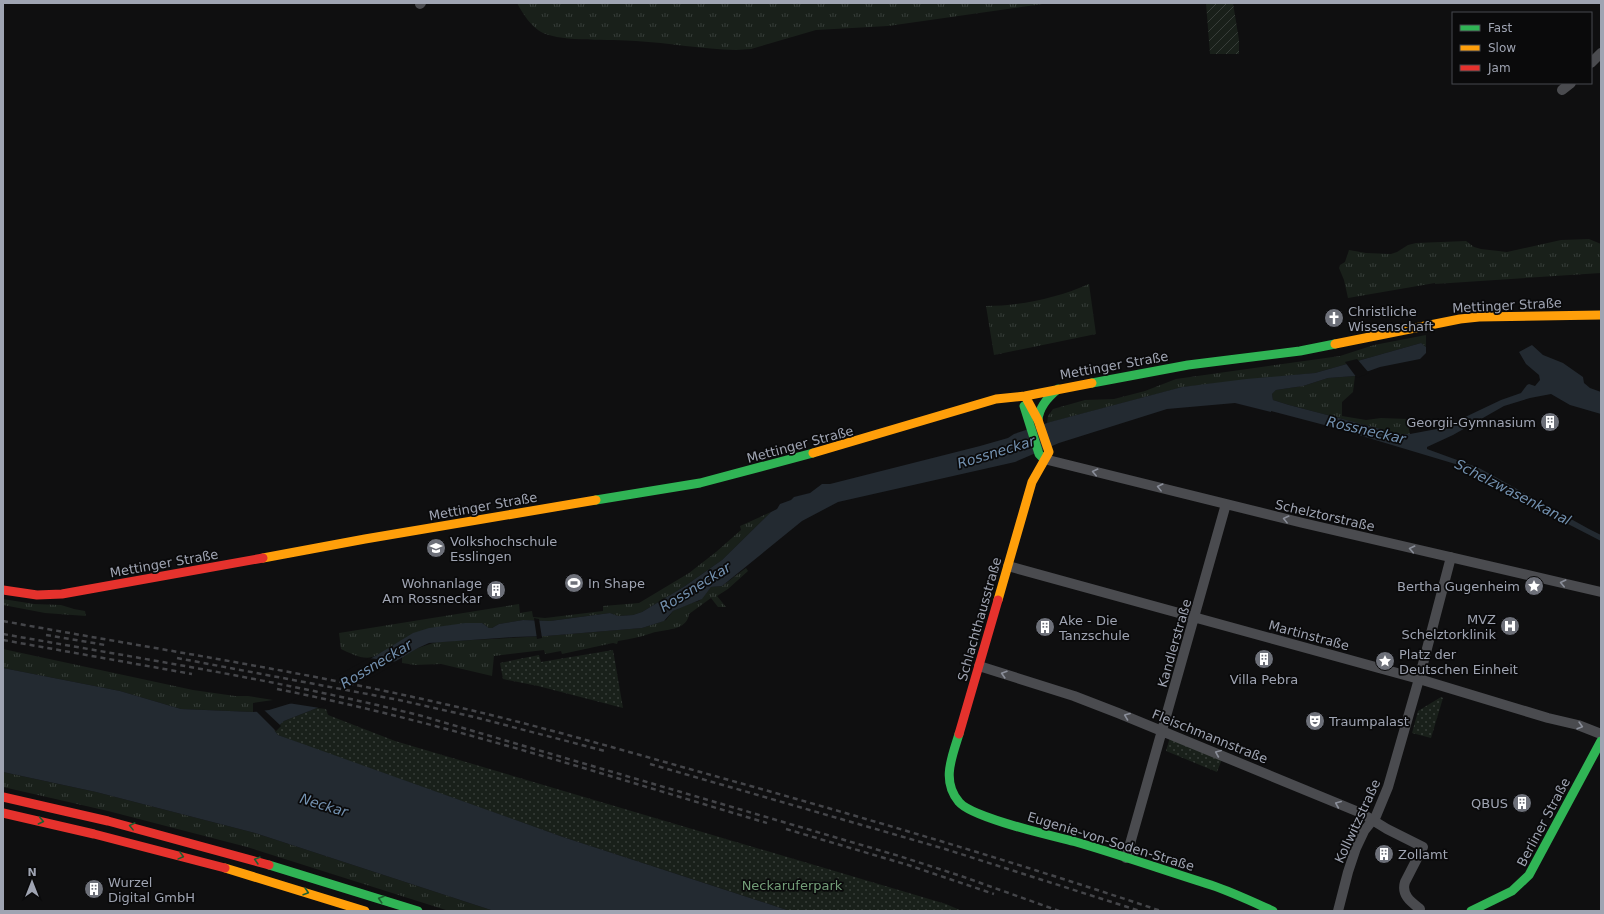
<svg xmlns="http://www.w3.org/2000/svg" width="1604" height="914" viewBox="0 0 1604 914" font-family="'DejaVu Sans',sans-serif">
<style>
.grass{fill:url(#grass-tufts)}
.park{fill:url(#park-dots)}
.garden{fill:url(#garden-furrows)}
.water{fill:#232a31}
.pier{fill:#0f0f10}
.lines{fill:none;stroke-linecap:round;stroke-linejoin:round}
.street{stroke:#4a4b4f;stroke-width:10}
.fast{stroke:#30b455;stroke-width:9}
.slow{stroke:#ff9f0a;stroke-width:9}
.jam{stroke:#e5322d;stroke-width:9}
.rail{stroke:#444549;stroke-width:2.5;stroke-dasharray:5 4;stroke-linecap:butt}
.oneway{stroke:#8a8e99}
.oneway2{stroke:#1d5f30}
.labels{text-anchor:middle;stroke-width:3.5;stroke-linejoin:round;paint-order:stroke}
.street-label{font-size:13px;fill:#9fa4b2;stroke:#0a0a0b}
.poi-label{font-size:13px;fill:#9fa4b2;stroke:#0a0a0b;text-anchor:start}
.park-label{font-size:13px;fill:#749f79;stroke:#0a0a0b}
.water-label{font-size:14px;font-style:italic;fill:#7391b0;stroke:#0a0a0b}
</style>
<defs>
<pattern id="grass-tufts" width="24" height="20" patternUnits="userSpaceOnUse"><rect width="24" height="20" fill="#19201a"/><path d="M3 7l-1-3M5 7V3M7 7l1-3M15 17l-1-3M17 17v-4M19 17l1-3" fill="none" stroke="#373d39"/></pattern>
<pattern id="park-dots" width="8" height="8" patternUnits="userSpaceOnUse"><rect width="8" height="8" fill="#19201a"/><path d="M2 2h.1M6 6h.1" fill="none" stroke="#373d39" stroke-width="1.8" stroke-linecap="round"/></pattern>
<pattern id="garden-furrows" width="10" height="10" patternUnits="userSpaceOnUse"><rect width="10" height="10" fill="#19201a"/><path d="M-1 1l2-2M0 10L10 0M9 11l2-2" fill="none" stroke="#373d39"/></pattern>
</defs>
<rect width="100%" height="100%" fill="#0f0f10"/>
<path class="grass" d="M517 3H1050L888 26 816 30 751 49 736 50C702 49 669 43 636 41 611 39 563 42 543 33 531 27 523 14 517 3Z
M1589 239 1601 244V273L1435 284V283L1348 298 1344 280 1339 268 1340 265 1345 262 1349 250 1366 253 1391 254 1397 252 1408 245 1416 243 1466 241 1474 247 1481 249 1507 252 1561 240Z
M1089 284 1096 334 994 355 986 306C1020 306 1057 298 1089 284Z
M1426 335V347L1421 343 1315 373 1183 387 1047 423 1048 416 1053 409 1085 400 1114 399 1145 391 1176 379 1340 356 1374 345Z
M1355 376 1353 392 1342 402V416L1366 420 1381 418 1407 419 1410 434H1400L1289 405 1273 400 1272 394 1276 390 1303 386 1328 378Z
M771 512 722 560 685 586 642 612 633 615 618 616 610 613 550 621 523 620 499 624 492 628H489L482 623 377 655C366 662 352 654 341 649L339 633 519 604 520 613 532 611 533 617 545 618 603 611V606L639 603 689 573 716 552 741 530 740 526Z
M746 568 748 571 728 589 717 596 726 607H718L711 598 689 614C687 631 665 629 652 633 641 637 630 639 618 641L617 644 613 643 562 654 561 651 545 654 544 650 494 656 492 676 441 664 415 665 402 663V657L418 648 436 642 546 636 642 628 666 620 673 611 691 603 699 601 711 587 722 586Z
M3 599 34 604 61 605 74 609 85 611 86 616 45 613 3 605Z
M3 649 193 690 235 696H248L273 700 253 703V712L181 709 120 691 3 668Z
M3 772 96 792 255 833 494 911H449L247 847 108 811 3 787Z"/>
<path class="park" d="M613 650 623 708 538 686 503 679 500 663 539 655 541 662Z
M1441 697 1443 698 1431 738 1412 733 1418 711Z
M317 708 326 709 328 715 395 741 946 904 962 911H790L563 837 307 746 278 735 274 730 284 721Z
M1170 737 1222 759 1217 772 1166 751Z"/>
<path class="garden" d="M1206 3H1233L1239 40V54H1210Z"/>
<path class="water" d="M1421 343 1426 347V353L1420 359 1380 367 1355 376 1328 378 1303 386 1276 390 1272 394 1273 400 1289 405 1400 434H1410L1442 428 1501 400 1521 393 1527 385 1529 384 1535 386 1540 380 1539 375 1526 364 1519 352 1532 345 1543 355 1563 363 1583 377 1584 383 1590 388 1601 392V414L1570 405 1551 394 1530 398 1504 406 1453 435 1427 447V449L1479 468 1589 529 1601 535V541L1568 524 1462 466 1332 427 1271 411V412L1235 403 1167 409 1059 443 1015 462 838 502 802 521 722 586 711 587 702 599 673 611 664 621 642 628 546 636 514 637 429 643 418 648 317 708 284 721 274 730 278 735 563 837 790 911H494L255 833 96 792 3 772V668L120 691 181 709 253 712 269 710 292 703 377 655 413 633 429 628 465 623H482L489 628H492L499 624 523 620 550 621 610 613 618 616 633 615 642 612 685 586 722 560 771 512 777 509 780 504 791 500 794 497 810 493 822 484H830L980 446 1008 438 1014 434 1050 422 1182 387 1246 379 1315 373Z"/>
<path class="pier" d="M1357 359 1369 373 1357 378 1345 362Z
M534 618 539 619 542 638 537 639Z
M369 658 398 662 320 708 288 703Z
M255 710H264L281 726 276 731Z"/>
<g class="lines">
<path class="street" d="M420 4 421 3
M1591 63 1601 53
M1562 90 1571 83
M1044 459 1303 523 1601 592
M1008 566 1419 679 1548 718 1578 725 1601 734
M979 666 1074 696 1118 713 1361 813 1387 829 1423 847 1405 882C1401 895 1411 902 1420 909
M1126 858 1226 504
M1338 911 1348 872 1356 848 1364 831 1376 816 1388 787 1419 679 1451 557"/>
<path class="fast" d="M1092 383 1188 365 1300 351 1335 344
M1024 406 1039 454 1044 459
M1038 420C1039 407 1048 397 1058 389
M596 500 700 483 813 453
M959 734C952 757 941 781 959 802 972 818 1053 836 1076 842 1121 855 1166 871 1211 885 1232 892 1253 902 1273 911
M269 865 418 911
M1471 911 1512 891 1529 875 1601 741"/>
<path class="slow" d="M1335 344 1460 319 1479 317 1601 315
M813 453 996 399 1025 396 1092 383
M263 558 365 539 596 500
M998 600 1032 482 1049 452 1038 420 1025 396
M225 868 365 911"/>
<path class="jam" d="M3 590 37 595 62 594 263 558
M959 734 998 600
M3 797 108 821 269 865
M3 813 94 834 225 868"/>
<path class="rail" d="M3 621C149 648 295 670 440 703 543 726 645 757 747 785 886 824 1024 865 1161 911
M3 634C143 659 284 681 422 716L899 856 961 876 1059 911
M46 635 105 645
M3 640 192 674
M177 658 399 700 474 717 605 751
M277 689C443 722 604 775 767 823
M650 764 945 849 1140 911
M786 829 908 865 994 894"/>
</g>
<defs><path id="oneway-chevron" d="M-2-3.5L2.5 0L-2 3.5" fill="none" stroke-width="1.6" stroke-linecap="round" stroke-linejoin="round"/></defs>
<g class="oneway">
<use href="#oneway-chevron" transform="translate(1095 472) rotate(-167)"/>
<use href="#oneway-chevron" transform="translate(1160 487) rotate(-166)"/>
<use href="#oneway-chevron" transform="translate(1286 519) rotate(-166)"/>
<use href="#oneway-chevron" transform="translate(1412 549) rotate(-168)"/>
<use href="#oneway-chevron" transform="translate(1563 583) rotate(-167)"/>
<use href="#oneway-chevron" transform="translate(1004 674) rotate(-163)"/>
<use href="#oneway-chevron" transform="translate(1127 716) rotate(-159)"/>
<use href="#oneway-chevron" transform="translate(1580 726) rotate(16)"/>
<use href="#oneway-chevron" transform="translate(1218 753) rotate(-157)"/>
<use href="#oneway-chevron" transform="translate(1338 804) rotate(-157)"/>
</g>
<g class="oneway2">
<use href="#oneway-chevron" transform="translate(41 821) rotate(12)"/>
<use href="#oneway-chevron" transform="translate(132 826) rotate(-166)"/>
<use href="#oneway-chevron" transform="translate(181 856) rotate(15)"/>
<use href="#oneway-chevron" transform="translate(257 860) rotate(-164)"/>
<use href="#oneway-chevron" transform="translate(306 892) rotate(17)"/>
<use href="#oneway-chevron" transform="translate(381 899) rotate(-162)"/>
</g>
<defs>
<g id="church-disc" transform="scale(1)"><circle r="9.5" fill="#6d7079" stroke="#0a0a0b"/><path d="M-1.2-6h2.4v3.5h3.3v2.4h-3.3V6h-2.4V-.1h-3.3v-2.4h3.3Z" fill="#fff"/></g>
<g id="building-disc" transform="scale(1)"><circle r="9.5" fill="#6d7079" stroke="#0a0a0b"/><path d="M-4-6H4V6H1V3H-1V6H-4ZM-2.5-4.3h1.7v1.8h-1.7ZM.8-4.3h1.7v1.8H.8ZM-2.5-1h1.7V.8h-1.7ZM.8-1h1.7V.8H.8Z" fill="#fff"/></g>
<g id="university-disc" transform="scale(1)"><circle r="9.5" fill="#6d7079" stroke="#0a0a0b"/><path d="M0-5L7-2L0 1L-7-2ZM-4 1L0 2.5L4 1V4Q0 6-4 4Z" fill="#fff"/></g>
<g id="stadium-disc" transform="scale(1)"><circle r="9.5" fill="#6d7079" stroke="#0a0a0b"/><path d="M0-5a6.5 5 0 1 0 0 10a6.5 5 0 1 0 0-10ZM-3.5-1.8h7v3.6h-7Z" fill="#fff"/></g>
<g id="sight-disc" transform="scale(1)"><circle r="9.5" fill="#6d7079" stroke="#0a0a0b"/><path d="M0-6L1.8-2.2L6-1.7L2.9 1.2L3.7 5.4L0 3.3L-3.7 5.4L-2.9 1.2L-6-1.7L-1.8-2.2Z" fill="#fff"/></g>
<g id="hospital-disc" transform="scale(1)"><circle r="9.5" fill="#6d7079" stroke="#0a0a0b"/><path d="M-5-5h3v3.5h4V-5h3V5h-3V1.5h-4V5h-3Z" fill="#fff"/></g>
<g id="theatre-disc" transform="scale(1)"><circle r="9.5" fill="#6d7079" stroke="#0a0a0b"/><path d="M-5-5.5Q0-4 5-5.5V0Q5 5 0 6Q-5 5-5 0ZM-3.3-2.5H-1v1.5H-3.3ZM1-2.5H3.3v1.5H1ZM-2.8 1Q0 5.5 2.8 1Z" fill="#fff"/></g>
</defs>
<g fill-rule="evenodd">
<use href="#church-disc" x="1334" y="318"/>
<use href="#building-disc" x="1550" y="422"/>
<use href="#university-disc" x="436" y="548"/>
<use href="#stadium-disc" x="574" y="583"/>
<use href="#sight-disc" x="1534" y="586"/>
<use href="#building-disc" x="496" y="590"/>
<use href="#hospital-disc" x="1510" y="626"/>
<use href="#building-disc" x="1045" y="627"/>
<use href="#building-disc" x="1264" y="659"/>
<use href="#sight-disc" x="1385" y="661"/>
<use href="#theatre-disc" x="1315" y="721"/>
<use href="#building-disc" x="1522" y="803"/>
<use href="#building-disc" x="1384" y="854"/>
<use href="#building-disc" x="94" y="889"/>
</g>
<g class="labels">
<g class="street-label">
<text transform="translate(1507 305) rotate(-3)" y="5">Mettinger Straße</text>
<text transform="translate(1114 365) rotate(-10)" y="5">Mettinger Straße</text>
<text transform="translate(800 444) rotate(-15)" y="5">Mettinger Straße</text>
<text transform="translate(483 506) rotate(-10)" y="5">Mettinger Straße</text>
<text transform="translate(1325 515) rotate(13)" y="5">Schelztorstraße</text>
<text transform="translate(164 563) rotate(-10)" y="5">Mettinger Straße</text>
<text transform="translate(979 619) rotate(-74)" y="5">Schlachthausstraße</text>
<text transform="translate(1309 635) rotate(15)" y="5">Martinstraße</text>
<text transform="translate(1174 643) rotate(-74)" y="5">Kandlerstraße</text>
<text transform="translate(1210 736) rotate(22)" y="5">Fleischmannstraße</text>
<text transform="translate(1357 821) rotate(-65)" y="5">Kollwitzstraße</text>
<text transform="translate(1543 822) rotate(-62)" y="5">Berliner Straße</text>
<text transform="translate(1111 841) rotate(17)" y="5">Eugenie-von-Soden-Straße</text>
</g>
<g class="poi-label">
<text x="1348" y="316">Christliche<tspan x="1348" dy="15">Wissenschaft</tspan></text>
<text x="1536" y="427" text-anchor="end">Georgii-Gymnasium</text>
<text x="450" y="546">Volkshochschule<tspan x="450" dy="15">Esslingen</tspan></text>
<text x="482" y="588" text-anchor="end">Wohnanlage<tspan x="482" dy="15">Am Rossneckar</tspan></text>
<text x="588" y="588">In Shape</text>
<text x="1520" y="591" text-anchor="end">Bertha Gugenheim</text>
<text x="1496" y="624" text-anchor="end">MVZ<tspan x="1496" dy="15">Schelztorklinik</tspan></text>
<text x="1059" y="625">Ake - Die<tspan x="1059" dy="15">Tanzschule</tspan></text>
<text x="1399" y="659">Platz der<tspan x="1399" dy="15">Deutschen Einheit</tspan></text>
<text x="1264" y="684" text-anchor="middle">Villa Pebra</text>
<text x="1329" y="726">Traumpalast</text>
<text x="1508" y="808" text-anchor="end">QBUS</text>
<text x="1398" y="859">Zollamt</text>
<text x="108" y="887">Wurzel<tspan x="108" dy="15">Digital GmbH</tspan></text>
</g>
<g class="park-label">
<text x="792" y="890">Neckaruferpark</text>
</g>
<g class="water-label">
<text transform="translate(1366 430) rotate(13)" y="5">Rossneckar</text>
<text transform="translate(996 452) rotate(-17)" y="5">Rossneckar</text>
<text transform="translate(1513 492) rotate(27)" y="5">Schelzwasenkanal</text>
<text transform="translate(695 587) rotate(-32)" y="5">Rossneckar</text>
<text transform="translate(376 664) rotate(-31)" y="5">Rossneckar</text>
<text transform="translate(324 805) rotate(17)" y="5">Neckar</text>
</g>
</g>
<rect width="1604" height="914" fill="none" stroke="#9fa4b2" stroke-width="8"/>
<rect x="1452" y="12" width="140" height="72" fill="#0a0a0b" stroke="#46484e"/>
<rect x="1460" y="25" width="20" height="6" fill="#30b455" stroke="#46484e"/>
<text x="1488" y="32" font-size="12" fill="#9fa4b2">Fast</text>
<rect x="1460" y="45" width="20" height="6" fill="#ff9f0a" stroke="#46484e"/>
<text x="1488" y="52" font-size="12" fill="#9fa4b2">Slow</text>
<rect x="1460" y="65" width="20" height="6" fill="#e5322d" stroke="#46484e"/>
<text x="1488" y="72" font-size="12" fill="#9fa4b2">Jam</text>
<g transform="translate(32 882)" stroke="#0a0a0b" stroke-width="3" paint-order="stroke">
<path d="M0-3L7 15L0 10L-7 15Z" fill="#9fa4b2"/>
<text y="-6" font-size="11" font-weight="bold" text-anchor="middle" fill="#9fa4b2">N</text>
</g>
</svg>
